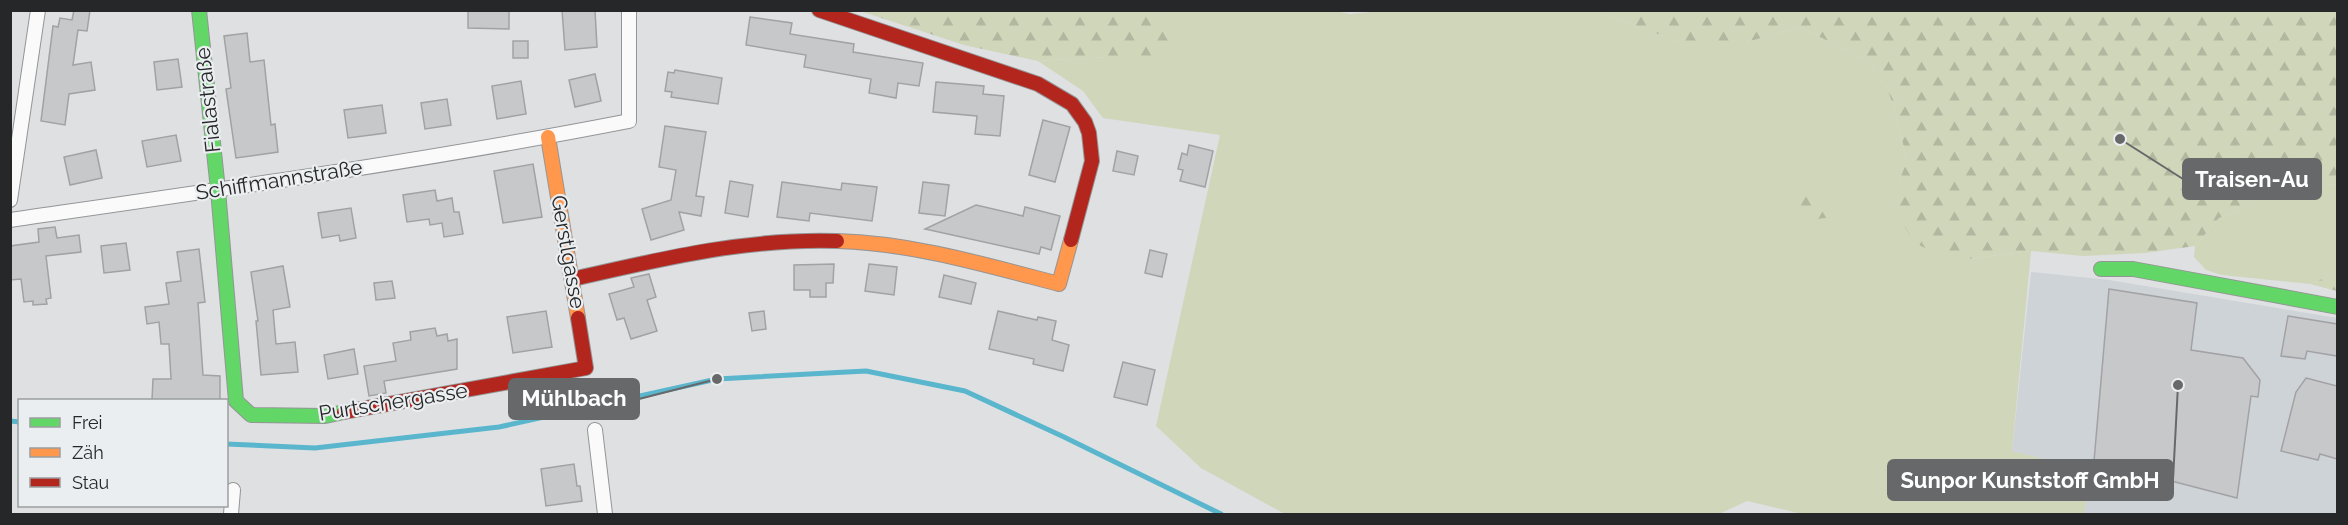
<svg xmlns="http://www.w3.org/2000/svg" width="2348" height="525" viewBox="0 0 2348 525" font-family="Raleway,sans-serif">
<style>
.built{fill:#ced3d8}
.green{fill:#cfd6b9}
.forest{fill:url(#forest-firs)}
.lines{fill:none;stroke-linecap:round;stroke-linejoin:round}
.stream{stroke:#5ab6cd;stroke-width:5}
.building{fill:#c7c8ca;stroke:#a2a2a4;stroke-width:1.5}
.street-casing{stroke:#949596;stroke-width:16}
.fast-casing{stroke:#949596;stroke-width:16}
.slow-casing{stroke:#949596;stroke-width:16}
.jam-casing{stroke:#949596;stroke-width:16}
.street{stroke:#fafafb;stroke-width:14}
.fast{stroke:#63d668;stroke-width:14}
.slow{stroke:#ff974d;stroke-width:14}
.jam{stroke:#b3261e;stroke-width:14}
.labels{text-anchor:middle;stroke-width:4.5;stroke-linejoin:round;paint-order:stroke}
.street-label{font-size:21px;fill:#262728;stroke:#ebeef0}
.leader{fill:none;stroke:#676869;stroke-width:2}
.callout-dot{fill:#676869;stroke:#ebeef0;stroke-width:2}
.callout{fill:#676869;stroke:#676869;stroke-width:2}
.callout-label{font-size:22px;text-anchor:middle;font-weight:bold;fill:#fff}
</style>
<defs>
<pattern id="forest-firs" width="22" height="20" patternUnits="userSpaceOnUse" patternTransform="scale(1.5)"><rect width="22" height="20" fill="#cfd6b9"/><path d="M5 1l3.5 6h-7zM16 11l3.5 6h-7z" fill="#b2b89f"/></pattern>
</defs>
<rect width="100%" height="100%" fill="#dfe0e2"/>
<path class="built" d="M2031 272 2109 280 2337 318V514H2084L2091 471 2012 451Z"/>
<path class="green" d="M1161 10H1329L1350 14 1394 10 1594 11 1680 42H1747L1800 27 1864 59 1887 87 1897 118 1907 161 1899 181 1967 259 2031 251 2012 451 2091 471 2084 514H1802L1747 501 1719 514H1285L1201 468 1156 426 1220 135 1103 118 1083 91 1038 61 1106 57H1154L1173 21Z
M2337 184V273L2310 284 2222 275 2206 270 2194 257 2195 246 2219 218 2287 192Z"/>
<path class="forest" d="M1161 10 1173 21 1172 39 1154 57H1106L1038 61 964 45 860 11Z
M1594 11H2337V184L2287 192 2219 218 2195 246 2145 253 2083 256 2031 251 1967 259 1937 254 1915 243 1898 216 1899 181 1907 161 1897 118 1887 87 1864 59 1800 27 1747 42H1680Z
M1806 190 1828 204 1826 218 1816 219 1788 208 1787 193Z
M2337 273V291L2310 284Z"/>
<g class="lines">
<path class="stream" d="M10 421 20 422
M226 444 315 448 499 427 717 379 866 371 965 391 1064 437 1221 514"/>
</g>
<path class="building" d="M74 10H90L87 31 78 30 73 65 91 62 95 90 69 94 65 125 41 121 53 26 58 27 60 18 72 20Z
M468 10H509V29L468 28Z
M562 10H595L597 47 565 50Z
M750 17 792 23 790 34 854 44 853 52 923 63 919 86 898 83 896 98 869 93 871 79 804 67 806 55 746 45Z
M247 33 250 62 264 60 271 125 275 124 278 152 236 158 226 89 231 88 224 36Z
M513 41H528V58H513Z
M178 59 182 87 157 90 154 62Z
M675 70 722 78 718 104 671 97 672 92 665 91 668 72 674 73Z
M595 74 601 101 575 107 569 80Z
M521 81 526 114 497 119 492 86Z
M936 82 984 86 983 94 1004 96 1000 136 975 134 977 116 933 112Z
M447 99 451 125 425 129 421 103Z
M382 105 386 133 348 138 344 110Z
M1043 120 1070 127 1055 182 1029 175Z
M665 126 706 132 696 196 704 197 701 216 679 212 684 230 651 240 642 209 671 200 676 170 659 167Z
M176 135 181 161 147 167 142 141Z
M1189 145 1213 151 1205 187 1180 181 1183 170 1178 169 1182 153 1187 155Z
M96 150 102 178 70 185 64 157Z
M1117 151 1138 156 1134 175 1113 171Z
M533 164 542 217 503 223 494 171Z
M730 181 753 185 748 217 725 213Z
M782 182 841 190 842 183 877 187 872 221 810 213 809 221 777 217Z
M923 182 949 185 945 216 919 213Z
M435 190 437 201 452 198 454 212H459L463 234 444 237 442 223 430 225 429 219 407 222 403 195Z
M976 205 1023 216 1025 207 1060 216 1051 250 1041 247 1039 254 925 229Z
M351 208 356 238 340 241 339 235 322 238 318 213Z
M55 227 57 238 79 235 81 252 46 256 51 298 46 299 47 304 33 305V301L24 302 21 279 10 280V246L39 242 38 229Z
M126 243 130 270 104 273 101 246Z
M199 249 205 302 198 303 203 375 220 376V400H152L153 379H171L169 344H161L159 322 147 324 145 307 169 304 166 283 181 281 177 252Z
M1150 250 1167 254 1162 277 1145 273Z
M834 264 833 283H826V297H810V290H794V265Z
M869 264 897 267 894 295 865 291Z
M283 266 290 307 273 310 276 344 295 342 298 372 261 375 256 321H258L251 272Z
M649 274 656 297 647 300 657 331 631 339 624 318 617 320 609 294 634 287 631 278Z
M944 275 976 283 971 304 939 297Z
M392 281 395 298 376 300 374 283Z
M2109 289 2197 303 2191 350 2243 358 2260 380 2258 397 2251 396 2237 498 2094 461Z
M546 311 552 347 513 353 507 317Z
M764 311 766 329 752 331 749 313Z
M998 311 1037 320 1038 317 1056 321 1052 340 1069 345 1063 371 1033 364 1034 359 989 349Z
M2288 316 2337 324V356L2307 351 2305 359 2281 356Z
M435 328 437 336 447 334 448 341 457 339V369L384 381 386 393 369 396 364 366 396 361 393 343 411 340 410 332Z
M354 349 358 374 328 379 324 355Z
M1123 362 1155 370 1147 405 1114 397Z
M2306 378 2337 386V459L2320 454 2318 460 2281 451 2296 392Z
M574 464 577 486H580L582 501 546 506 541 469Z"/>
<g class="lines">
<g class="street-casing">
<path id="street" d="M10 200 38 10
M10 220C217 190 424 161 629 121V10
M595 430 605 514
M231 514 233 490"/>
</g>
<g class="fast-casing">
<path id="fast" d="M199 10 218 190 236 401 251 415 325 416 344 412
M2101 269H2133L2338 307"/>
</g>
<g class="slow-casing">
<path id="slow" d="M548 137 578 318
M837 241C912 243 986 265 1059 284L1071 240"/>
</g>
<g class="jam-casing">
<path id="jam" d="M819 10 1038 84 1072 104 1085 122 1089 133 1092 161 1071 240
M573 279C660 259 747 238 837 241
M344 412 586 368 578 318"/>
</g>
<use href="#street" class="street"/>
<use href="#fast" class="fast"/>
<use href="#slow" class="slow"/>
<use href="#jam" class="jam"/>
</g>
<g class="labels">
<g class="street-label">
<text transform="translate(208 100) rotate(-96)" y="7">Fialastraße</text>
<text transform="translate(279 180) rotate(-9)" y="7">Schiffmannstraße</text>
<text transform="translate(568 252) rotate(80)" y="7">Gerstlgasse</text>
<text transform="translate(393 402) rotate(-9)" y="7">Purtschergasse</text>
</g>
</g>
<path class="leader" d="M2120 139L2183 179M717 379L639 399M2178 385L2173 480"/>
<g class="callout-dot">
<circle cx="2120" cy="139" r="6"/>
<circle cx="717" cy="379" r="6"/>
<circle cx="2178" cy="385" r="6"/>
</g>
<g class="callout">
<rect x="2183" y="159" width="138" height="40" rx="6"/>
<rect x="509" y="379" width="130" height="40" rx="6"/>
<rect x="1888" y="460" width="285" height="40" rx="6"/>
</g>
<g class="callout-label">
<text x="2252" y="187">Traisen-Au</text>
<text x="574" y="406">Mühlbach</text>
<text x="2030" y="488">Sunpor Kunststoff GmbH</text>
</g>
<rect width="2348" height="525" fill="none" stroke="#262728" stroke-width="24"/>
<rect x="18" y="399" width="210" height="108" fill="#ebeef0" stroke="#9c9ea0" stroke-width="1.5"/>
<rect x="30" y="418" width="30" height="9" fill="#63d668" stroke="#9c9ea0" stroke-width="1.5"/>
<text x="72" y="429" font-size="18" fill="#262728">Frei</text>
<rect x="30" y="448" width="30" height="9" fill="#ff974d" stroke="#9c9ea0" stroke-width="1.5"/>
<text x="72" y="459" font-size="18" fill="#262728">Zäh</text>
<rect x="30" y="478" width="30" height="9" fill="#b3261e" stroke="#9c9ea0" stroke-width="1.5"/>
<text x="72" y="489" font-size="18" fill="#262728">Stau</text>
</svg>
